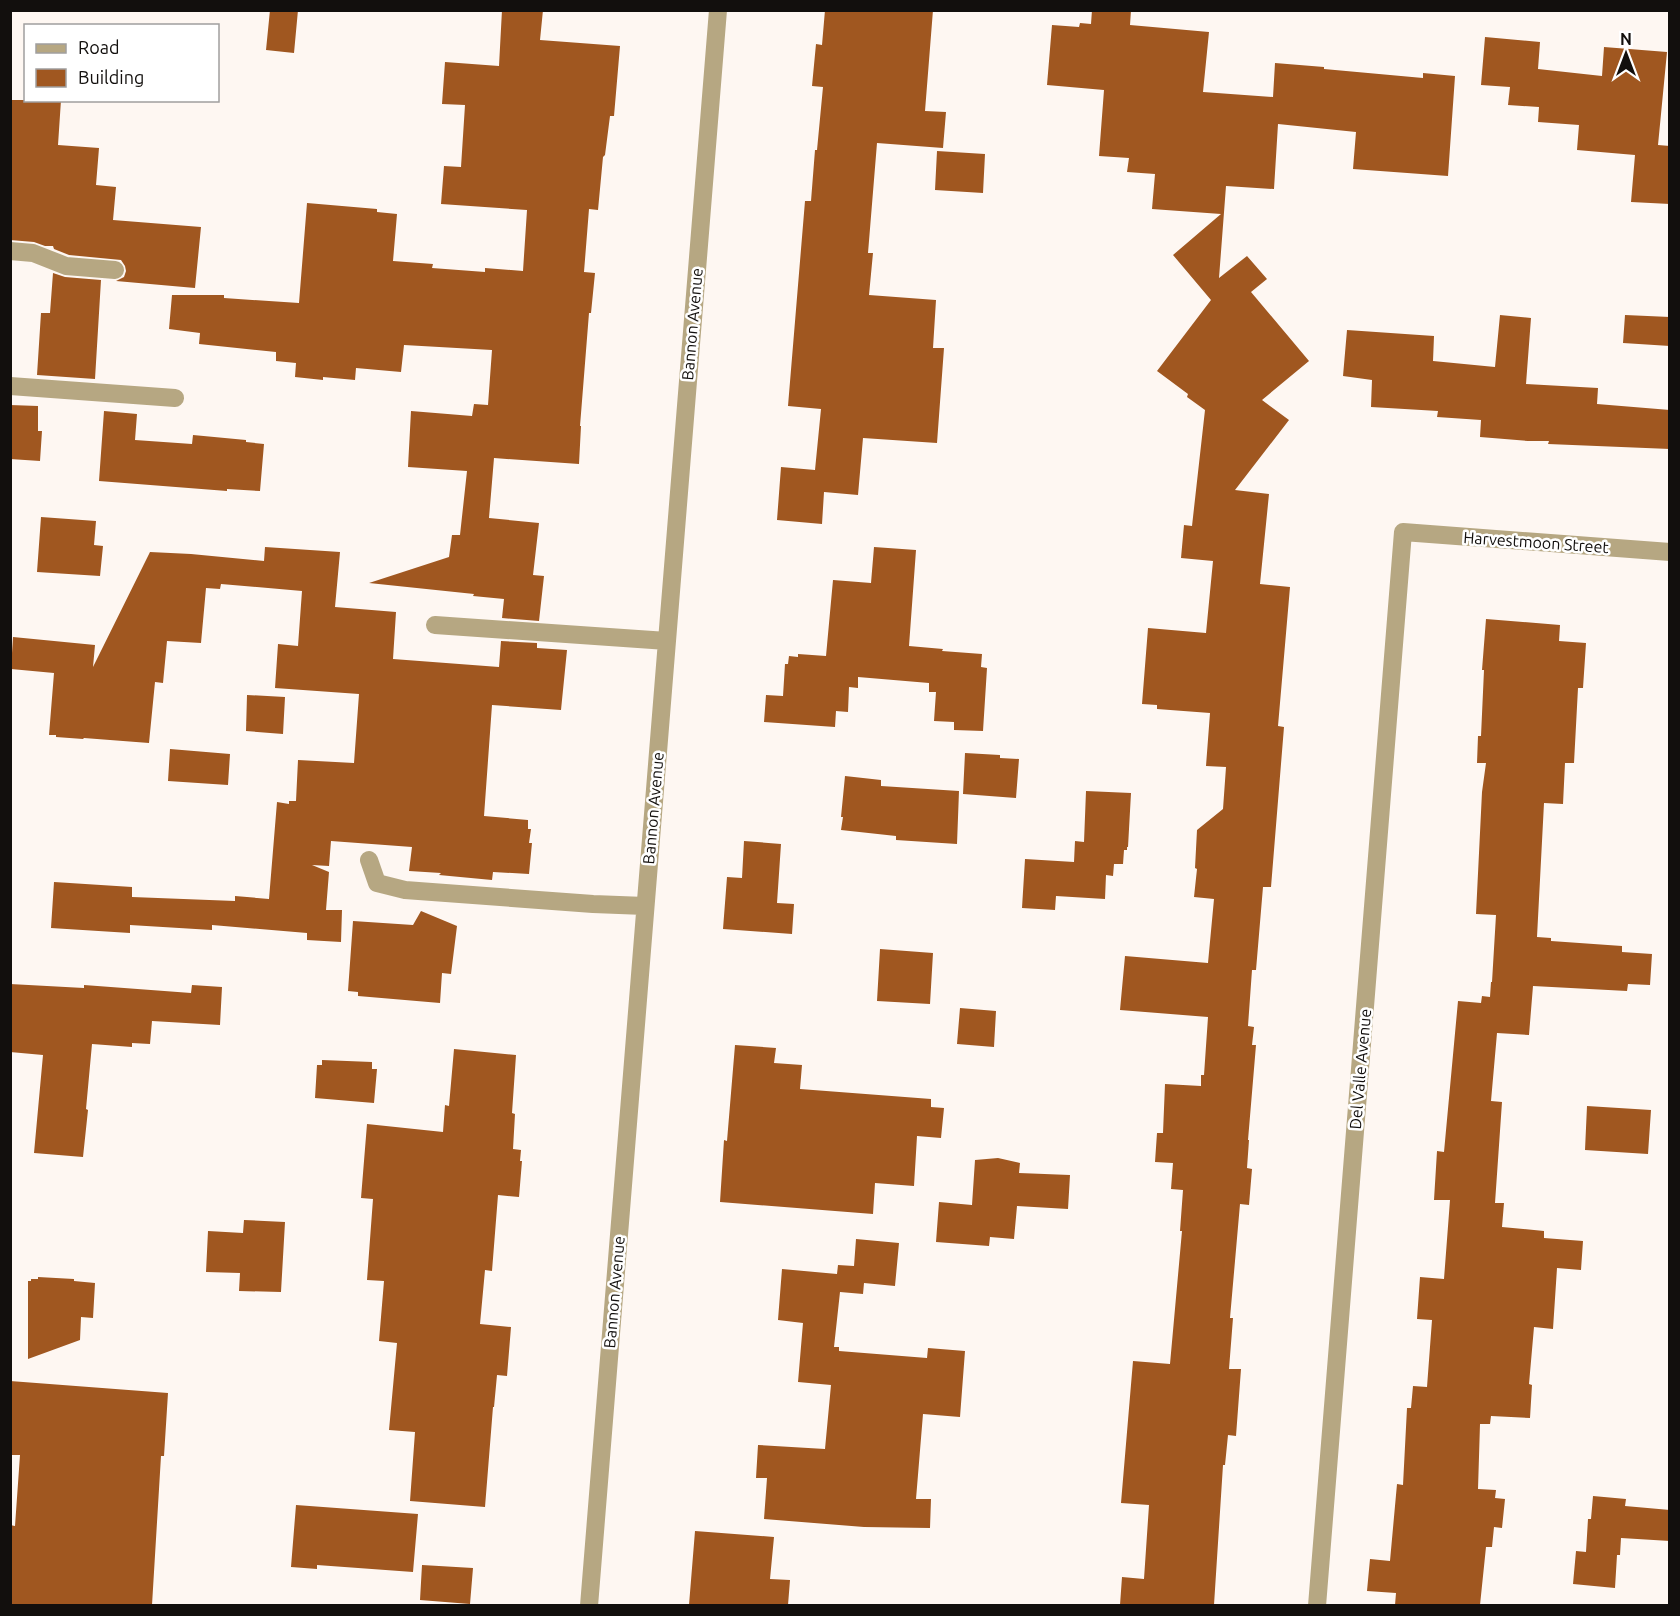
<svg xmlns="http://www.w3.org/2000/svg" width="1680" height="1616" viewBox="0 0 1680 1616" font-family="Ubuntu,sans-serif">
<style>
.building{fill:#a05720}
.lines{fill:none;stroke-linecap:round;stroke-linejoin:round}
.minor{stroke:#b6a782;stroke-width:18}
.labels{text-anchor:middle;stroke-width:5;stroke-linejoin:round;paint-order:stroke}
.street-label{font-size:16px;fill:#120f0d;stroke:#fff}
</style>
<rect width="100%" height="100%" fill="#fef7f2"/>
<path class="building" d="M270 10H298L294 53 266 50Z
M502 10H543L540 40 620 46 614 116H610L605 155 603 157 598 210 589 209 584 272 595 273 591 313H589L580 426H581L579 464 494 458 489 518 539 523 533 575 544 576 539 621 502 618 504 599 473 596 474 594 369 583 449 557 452 535H460L467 471 408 467 411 411 472 416 474 404 488 405 492 350 404 345 401 372 356 368 355 380 323 377V380L295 377 296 363 276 361V352L199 344 200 333 169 329 172 295H224V298L299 303 307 203 377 209V212L397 214 393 261 433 264 432 268 485 272V268L523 271 527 210 441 204 444 166 461 167 465 105 442 104 445 62 499 66Z
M825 10H933L925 111 946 112 943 148 877 143 868 253H873L869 295 936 300 933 348H944L937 443 863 438 858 495 824 492 822 524 777 520 781 467 815 470 821 409 788 406 805 201H811L815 150H817L823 87 812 86 816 44 822 45Z
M1092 10H1131L1130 25 1209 32 1203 92 1273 97 1275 63 1324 67V69L1423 78V73L1455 76 1448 176 1353 169 1356 132 1278 124 1274 189 1226 186 1219 278 1247 256 1267 279 1251 292 1309 361 1262 400 1289 420 1235 490 1269 494 1260 584 1290 587 1278 726 1284 727 1271 887H1263L1256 970H1252L1248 1026 1254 1027 1252 1045H1256L1248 1140H1249L1247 1168 1252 1169 1249 1205 1240 1204 1230 1318H1233L1229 1369H1241L1236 1436 1228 1435 1225 1465H1223L1214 1605H1120L1122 1577 1144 1579 1149 1505 1121 1503 1133 1361 1170 1364 1182 1231H1180L1183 1190 1171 1189 1173 1163 1155 1162 1157 1133H1163L1165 1084 1201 1086V1075H1204L1208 1017 1120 1010 1125 956 1208 963 1214 899 1194 897 1197 869 1195 868 1197 830 1223 809 1226 767 1206 766 1210 713 1157 709V705L1142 704 1148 628 1206 633 1213 561 1181 558 1184 525 1192 526 1205 410 1187 397 1188 394 1157 371 1211 300 1173 255 1221 214 1152 209 1155 174 1127 172 1129 158 1099 156 1104 90 1047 85 1052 25 1079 27 1080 23 1091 24Z
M1485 37 1540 42 1538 69 1602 76 1604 47 1667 52 1658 145 1670 146V204L1631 202 1635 155 1577 150 1579 125 1538 122 1539 107 1508 105 1510 87 1481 85Z
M10 100H61L58 145 99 148 96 185 116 187 113 220 201 227 195 288 116 281 124 277 126 271 125 266 121 260 69 255 54 249 53 246H45L34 242 10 240Z
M937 151 985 154 983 193 935 190Z
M53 273 65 277 101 280 95 379 37 375 41 313H50Z
M1500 315 1531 318 1526 384 1598 388 1597 404 1670 410V449L1548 444 1549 441H1528L1480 437 1481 420 1437 417 1438 411 1371 407 1372 380 1343 376 1347 330 1434 336 1433 361 1495 367Z
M1625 315 1670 317V346L1623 343Z
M10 405 38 406V431H42L40 461 10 459Z
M104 411 137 414 135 440 192 444 193 435 246 440V442L264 444 260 491 227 489V491L99 481Z
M41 517 96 521 94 545 103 546 100 576 37 572Z
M265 547 340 552 335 607 396 612 393 659 499 667 501 641 537 643V648L567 650 561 710 492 705 484 816 528 820V829H531L529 843H532L529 874 493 872 492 880 439 875 441 873 409 871 412 847 331 841 329 866 312 865 329 872 326 910H342L341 942 307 940V933L212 925V930L130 925V933L51 928 54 882 132 887V897L235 901V896L269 899 277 802 289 804V801H296L298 760 354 763 359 694 275 688 278 644 298 646 302 591 221 584 220 589 206 588 201 643 167 641 163 683 155 682 149 743 84 738 83 739 56 737V735H49L54 673 11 669 13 637 95 645 93 667 150 552 191 554 264 561Z
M874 547 916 550 909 646 943 649 942 651 982 654 981 667 987 668 983 731 954 730V722L934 721 936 692H929V683L858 677V688L849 687 848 712 836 711 835 727 764 722 766 695 783 696 785 664H788L789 656 798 657V654L826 656 833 580 871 583Z
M1486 619 1560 625 1559 641 1586 643 1583 688H1578L1574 763H1565L1563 804 1544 803 1537 937 1551 938V941L1622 946V952L1652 954 1650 985 1628 984 1627 991 1533 986 1529 1035 1497 1033 1491 1101 1502 1102 1495 1203H1504L1502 1227 1544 1231V1238L1583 1241 1581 1270 1557 1268 1553 1329 1534 1327 1529 1384 1532 1385 1530 1418 1491 1416 1490 1424H1480L1478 1489 1496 1490 1495 1498 1505 1499 1502 1528 1494 1527 1492 1547H1486L1480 1605H1395L1396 1593 1367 1591 1370 1559 1390 1561 1397 1484 1403 1485 1407 1408H1411L1413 1386 1427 1387 1432 1320 1417 1319 1420 1277 1444 1279 1450 1200H1434L1437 1151 1444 1152 1458 1001 1481 1003 1482 996 1490 997 1491 982H1492L1496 915 1476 914 1482 792 1486 763H1477L1478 736H1481L1484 670H1482Z
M247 695 285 697 283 734 246 731Z
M170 749 230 754 228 785 168 781Z
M965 753 1000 755V758L1019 759 1016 798 963 794Z
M845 776 881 780V786L959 791 957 844 896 840V836L841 830 843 817H841Z
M1086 791 1131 793 1128 847H1127V850H1124L1123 864H1114L1113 876 1106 875 1105 899 1056 896 1055 910 1022 908 1025 859 1074 862 1075 841 1084 842Z
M744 841 781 844 777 903 794 904 792 934 723 929 727 877 742 878Z
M421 911 457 926 451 974 442 973 440 1003 358 996V992L348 991 353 921 413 925Z
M880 949 933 953 930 1004 877 1001Z
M10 984 84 988V985L191 993 192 985 222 987 220 1025 152 1021 150 1044 132 1043V1047L92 1044 86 1109 88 1110 83 1157 34 1153 43 1055 10 1052Z
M960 1008 996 1011 994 1047 957 1044Z
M735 1045 776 1048 774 1063 802 1065 800 1089 931 1099V1107L944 1108 941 1138 917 1136 914 1186 875 1183 873 1214 720 1202 724 1140 727 1141Z
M454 1049 516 1055 512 1113 515 1114 513 1149 521 1150 520 1161H522L519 1197 498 1195 492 1271 485 1270 480 1324 511 1327 507 1376 497 1375 494 1407H493L485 1507 410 1501 415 1432 389 1430 397 1343 379 1341 384 1281 367 1280 373 1199 361 1198 367 1124 443 1132 445 1105 449 1106Z
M322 1060 372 1062V1069H377L374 1103 315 1098 317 1065H322Z
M1587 1106 1651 1110 1648 1154 1585 1150Z
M998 1158 1020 1163 1019 1173 1070 1175 1068 1209 1017 1206 1014 1239 990 1237 989 1246 936 1242 939 1202 972 1205 975 1160Z
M244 1220 285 1222 281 1292 239 1291 240 1273 206 1272 208 1231 243 1233Z
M856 1239 899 1243 895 1286 864 1283 863 1294 840 1292 834 1347H839V1351L927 1358 928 1348 965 1351 960 1417 923 1414 916 1499H931L930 1528 864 1527 764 1519 767 1478H756L758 1445 825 1449 831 1385 798 1382 803 1323 778 1320 782 1269 837 1274 838 1265 854 1266Z
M38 1277 74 1279V1281L95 1283 93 1318 81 1317 80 1340 28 1359V1281H31V1279H38Z
M10 1381 168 1393 164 1456H161L152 1605H10V1525L15 1526 20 1455H10Z
M1593 1496 1626 1499 1625 1506 1670 1510V1541L1621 1538 1620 1555H1617L1615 1588 1573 1584 1576 1551 1586 1552 1588 1519H1591Z
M296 1505 418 1514 413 1572 317 1565V1569L291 1567Z
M695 1531 774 1537 770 1579 790 1580 788 1605H689Z
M422 1565 473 1568 470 1604 420 1600Z"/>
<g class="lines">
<path class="minor" d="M10 251 33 253 66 266 115 270
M10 386 175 398
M435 625 667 641
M369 860 377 883 405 890 593 904 645 906
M589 1606 718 10
M1317 1606 1403 532 1670 552"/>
</g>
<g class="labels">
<g class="street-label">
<text transform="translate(692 324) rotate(-85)" y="6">Bannon Avenue</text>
<text transform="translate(1536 542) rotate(4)" y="6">Harvestmoon Street</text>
<text transform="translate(653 808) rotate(-85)" y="6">Bannon Avenue</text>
<text transform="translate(1360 1069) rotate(-85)" y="6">Del Valle Avenue</text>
<text transform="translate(614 1292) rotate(-85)" y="6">Bannon Avenue</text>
</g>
</g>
<rect width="1680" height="1616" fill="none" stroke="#120f0d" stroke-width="24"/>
<rect x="24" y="24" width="195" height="78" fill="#ffffff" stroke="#a09f9e" stroke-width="1.5"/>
<rect x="36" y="44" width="30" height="9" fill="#b6a782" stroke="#a09f9e" stroke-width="1.5"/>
<text x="78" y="54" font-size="18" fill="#120f0d">Road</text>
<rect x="36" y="69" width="30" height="18" fill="#a05720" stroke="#a09f9e" stroke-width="1.5"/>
<text x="78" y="84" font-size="18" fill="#120f0d">Building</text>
<g transform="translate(1626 54)" stroke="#ffffff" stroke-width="4.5" paint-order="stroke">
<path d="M0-4.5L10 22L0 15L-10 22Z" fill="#120f0d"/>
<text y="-9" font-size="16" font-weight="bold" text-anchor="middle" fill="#120f0d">N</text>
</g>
</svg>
